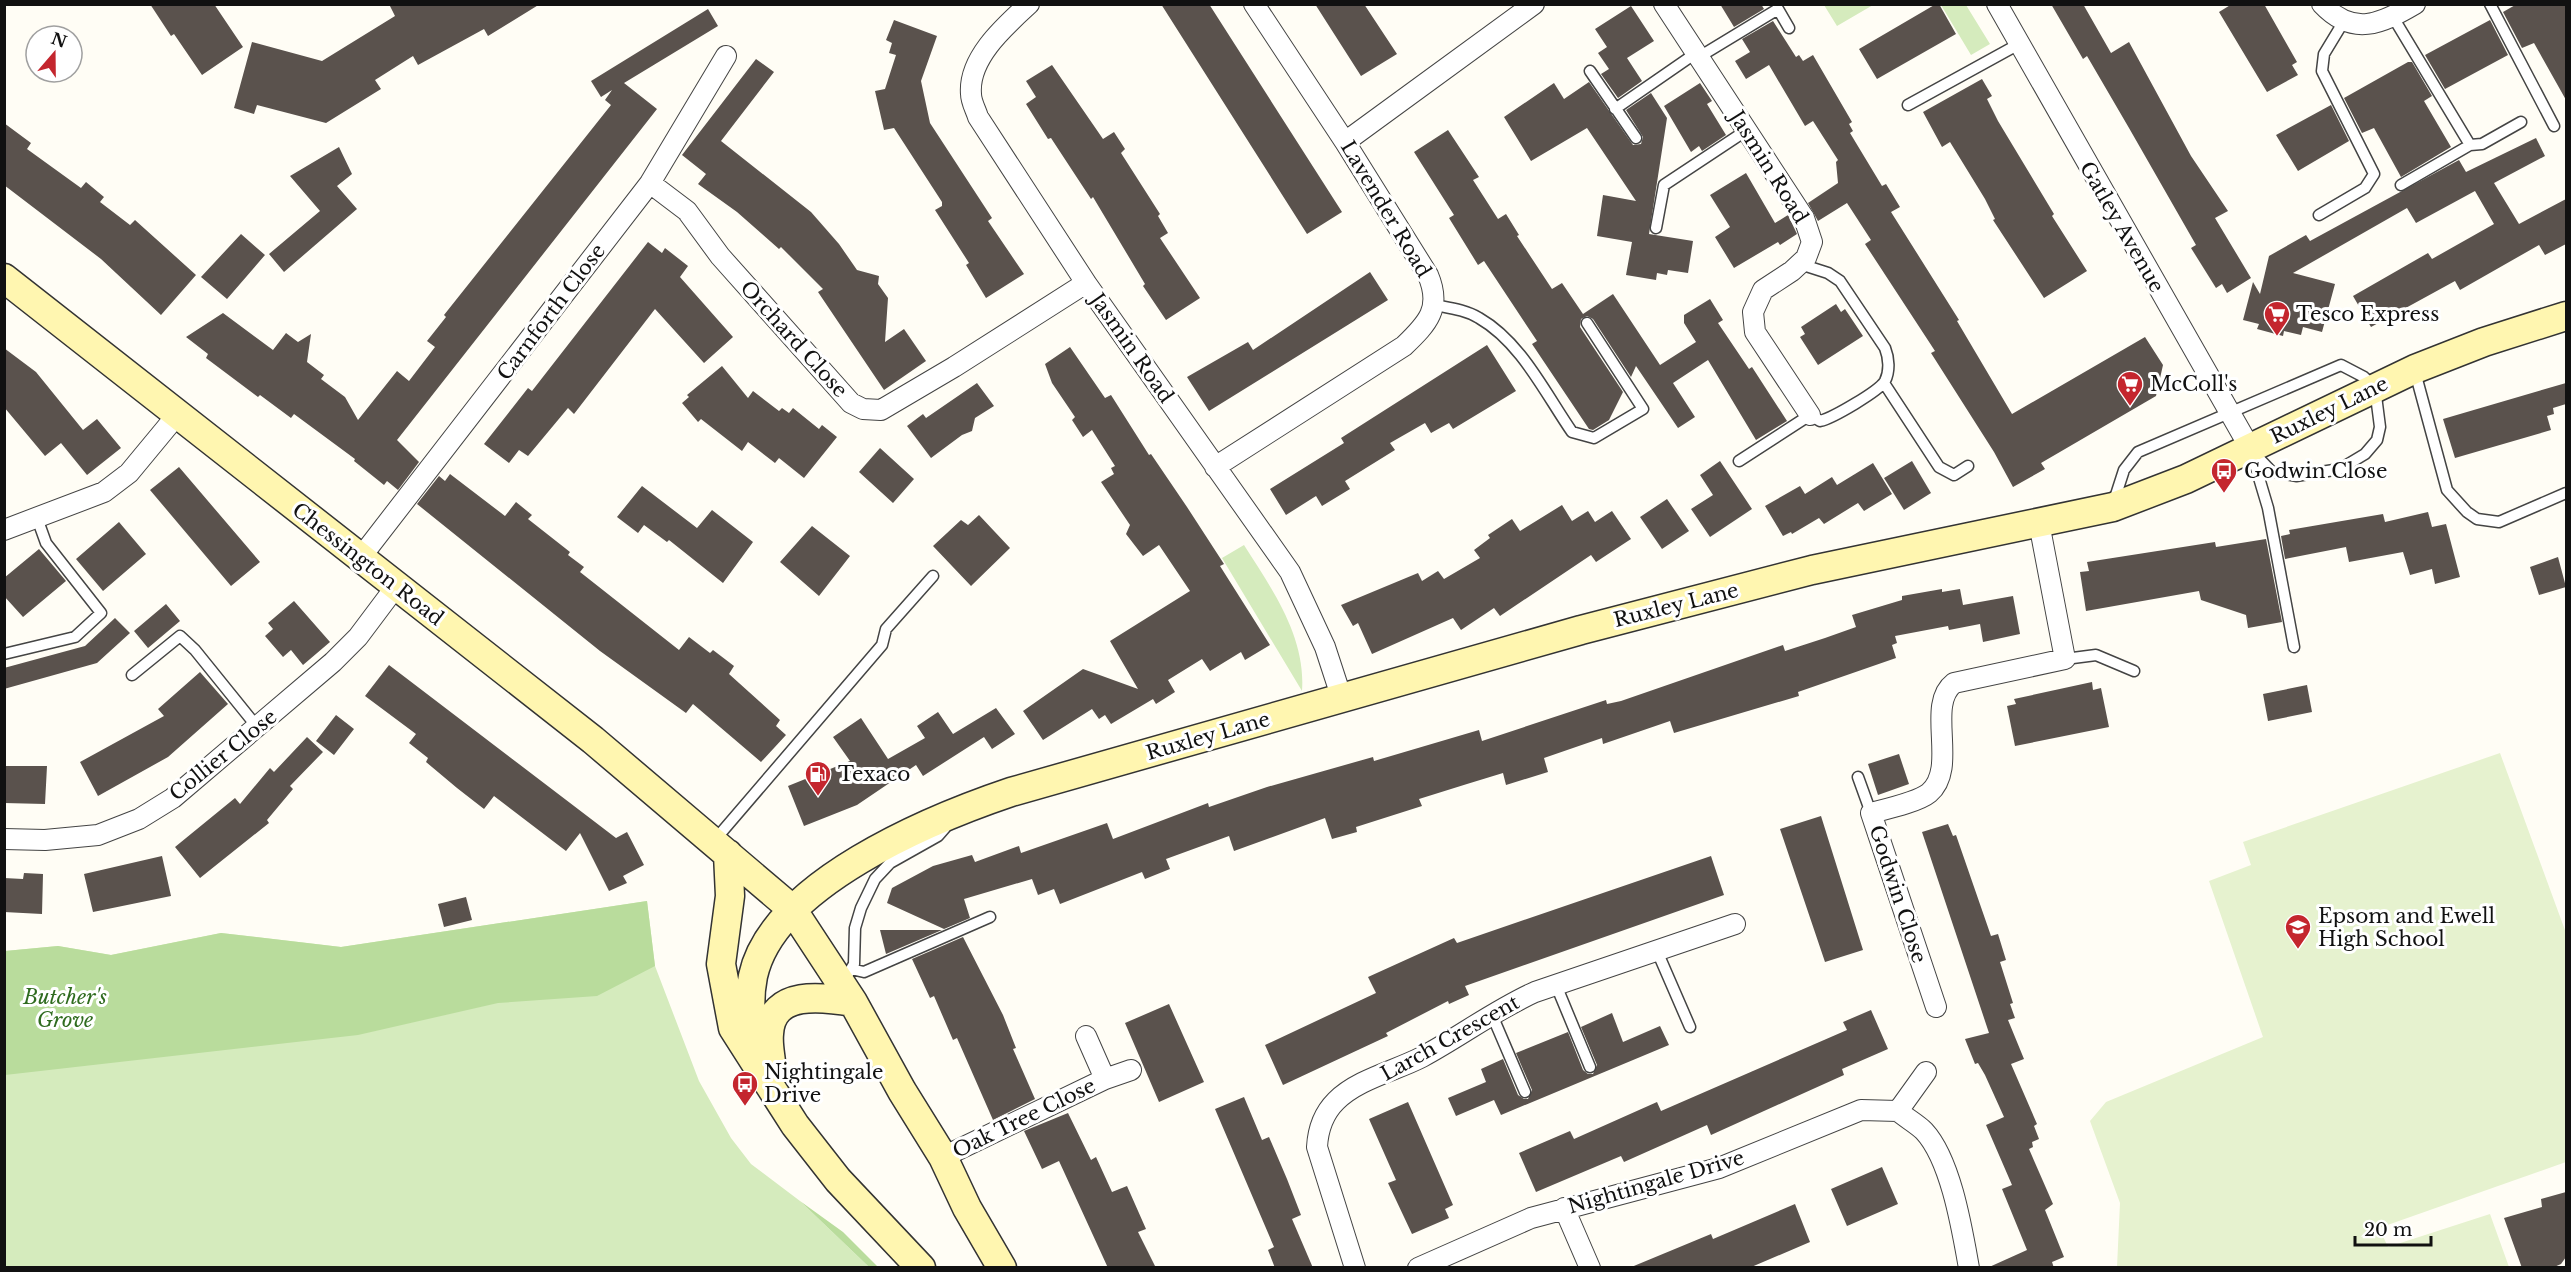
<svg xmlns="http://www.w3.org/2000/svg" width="2571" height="1272" viewBox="0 0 2571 1272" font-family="'Libre Baskerville',serif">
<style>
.green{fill:#d5ebbd}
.forest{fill:#b9dc9c}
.pitch{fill:#e6f2cf}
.building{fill:#5a524d}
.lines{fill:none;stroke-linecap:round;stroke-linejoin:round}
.lane-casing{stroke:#444;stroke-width:13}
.street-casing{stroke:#444;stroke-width:22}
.secondary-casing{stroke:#333;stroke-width:31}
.lane{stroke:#fff;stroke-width:10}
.street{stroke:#fff;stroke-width:20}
.secondary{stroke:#fff6b0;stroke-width:28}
.labels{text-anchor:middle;stroke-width:6;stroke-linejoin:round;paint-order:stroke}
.street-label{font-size:20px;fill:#111;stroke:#fff}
.poi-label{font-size:20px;fill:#111;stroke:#fff;text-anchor:start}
.park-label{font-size:20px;font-style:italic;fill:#2f6b1f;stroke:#fff}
</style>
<rect width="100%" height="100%" fill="#fffdf5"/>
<path class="green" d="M1824 5H1873L1837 26Z
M1941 5H1966L1990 44 1971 55Z
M1244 545C1272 589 1306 637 1302 691L1222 558Z
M647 901 655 966 699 1081 731 1138 751 1164 800 1201 870 1268H5V951L58 946 111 955 221 933 341 947Z"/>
<path class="forest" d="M647 901 655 966 597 996 498 1003 358 1035 5 1075V951L58 946 111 955 221 933 341 947Z
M800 1201 843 1232 878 1267H869Z"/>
<path class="pitch" d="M2500 753 2566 933V1162L2379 1228 2388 1247 2490 1214 2509 1267H2117L2120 1203 2090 1121 2106 1102 2263 1037 2209 881 2251 865 2243 842Z"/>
<path class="building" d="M150 4H214L243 47 202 75 174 34 171 36Z
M389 4H540L488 36 484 29 418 65 413 56 375 80 381 89 326 123 257 105 254 114 234 108 252 42 322 61 395 16Z
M1161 4H1209L1342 212 1307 234Z
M1315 4H1364L1397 54 1361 76Z
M1720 4H1761L1764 9 1734 27Z
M1936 4H1939L1956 34 1877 79 1859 49Z
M2051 4H2083L2111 53 2129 42 2191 156 2228 211 2215 218 2251 278 2227 293 2222 284 2216 288 2191 248 2196 245 2129 128 2087 56 2083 59Z
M2232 4H2264L2297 62 2292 65 2298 75 2267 92 2219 12Z
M2517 4H2566V100L2534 43 2522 48 2503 12Z
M1631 6 1654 41 1627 58 1642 81 1618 98 1601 74 1609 69 1598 53 1607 47 1595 29Z
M708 9 718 26 624 83 657 109 397 440 419 462 398 490 387 481 384 485 354 461 355 459 294 414 291 418 260 395 258 397 206 358 208 354 186 337 223 313 273 350 286 333 298 342 311 334 307 362 324 375 321 379 345 397 358 420 397 371 409 381 435 347 427 341 446 317 444 315 611 105 605 100 612 90 601 97 591 81Z
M894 20 937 36 921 81 930 123 992 218 988 221 1024 274 986 298 966 265 969 263 935 210 942 206V202L894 128 884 130 875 91 885 89 896 55 889 53 892 43 886 40Z
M2490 20 2508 55 2445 89 2425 55Z
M1773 21 1796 57 1799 55 1803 61 1813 55 1852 122 1849 124 1853 131 1850 133 1882 186 1886 184 1900 207 1891 212 1959 320 1957 321 2012 414 2145 337 2163 365 2156 396 2041 463 2045 469 2013 487 1994 452 1931 353 1935 351 1865 244 1871 240 1847 203 1818 221 1808 203 1838 183 1836 162 1838 160 1813 121 1805 126 1769 65 1746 79 1735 61 1750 52 1742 39Z
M756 59 774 72 721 141 811 212 839 244 857 270 879 276 878 284 888 298 885 342 904 329 926 361 884 390 818 292 823 289 781 247 779 249 737 212 698 184 706 174 682 155Z
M2408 62H2412L2432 96 2424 101 2451 147 2401 177 2374 128 2362 133 2344 98Z
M1052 65 1103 139 1114 132 1125 149 1121 153 1160 214 1158 216 1168 233 1160 238 1200 298 1166 320 1143 286 1145 284 1093 197 1091 199 1051 138 1048 139 1026 104 1036 97 1026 81Z
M1982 79 1992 96 1987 99 1998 121 2054 214 2052 216 2087 271 2044 298 1993 220 1995 219 1985 199 1950 142 1942 147 1923 112Z
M1589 82 1633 145 1641 144 1643 137 1626 110 1651 93 1667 118 1649 234 1693 241 1688 273 1668 270 1667 275 1657 273 1656 280 1626 275 1632 242 1597 236 1603 195 1636 201 1587 128 1531 161 1504 117 1554 83 1564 99Z
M1700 83 1712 101 1707 104 1726 135 1702 151 1699 146 1691 152 1664 106Z
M2331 105 2349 141 2298 171 2276 135Z
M4 123 31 143 27 149 81 188 86 182 104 197 100 202 130 225 135 220 196 275 161 315 101 259 4 185Z
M1448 130 1479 177 1473 180 1498 219 1506 214 1519 235 1517 236 1552 289 1562 283 1583 314 1613 294 1660 365 1696 342 1684 323V315L1710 299 1723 320 1718 323 1749 369 1752 367 1787 421 1756 440 1708 360 1673 383 1695 417 1678 428 1636 366 1631 377 1593 319 1587 316 1581 319 1580 327 1623 392 1609 420 1593 430 1589 429 1532 344 1537 341 1484 261 1478 265 1449 218 1454 215 1414 152Z
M2536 138 2545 156 2494 183 2519 224 2566 199V244L2545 255 2539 245 2460 290 2455 281 2371 327 2353 296 2428 253 2432 259 2494 224 2475 191 2416 223 2407 208 2293 273 2335 284 2322 332 2303 327 2301 335 2284 331 2283 336 2257 329 2259 324 2243 320 2253 282 2260 294 2269 256 2306 235 2310 241 2459 160 2466 172Z
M339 147 352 174 337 186 357 209 284 272 269 254 320 211 290 176Z
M1746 173 1775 223 1788 215 1797 234 1780 245 1778 242 1734 268 1715 237 1730 227 1710 195Z
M241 234 265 255 227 299 201 277Z
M648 242 662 253 665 248 688 266 680 277 733 337 704 363 655 309 574 414 568 408 528 456 519 450 509 463 484 444 528 388 532 391Z
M1370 272 1388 300 1209 411 1187 377 1248 342 1253 350Z
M1836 304 1841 312 1845 309 1863 336 1818 365 1800 337 1805 334 1801 327Z
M1487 345 1516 391 1453 429 1449 423 1431 433 1425 423 1390 443 1395 450 1345 481 1350 489 1322 506 1316 496 1286 515 1270 489 1344 443 1341 438Z
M1070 347 1105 398 1111 395 1149 455 1151 454 1187 507 1224 564 1220 566 1270 645 1245 660 1241 652 1210 671 1202 659 1168 680 1175 692 1156 704 1153 699 1111 724 1105 715 1099 719 1092 709 1043 740 1023 711 1083 669 1138 689 1110 641 1190 591 1159 545 1143 556 1126 534 1130 525 1101 482 1114 474 1111 468 1115 466 1092 430 1083 437 1072 420 1075 417 1052 383 1045 364Z
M4 348 36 372 83 430 97 419 121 448 87 475 61 443 45 456 4 407Z
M722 366 748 398 753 391 779 411 782 408 789 413 793 408 819 429 822 425 837 437 804 478 779 458 775 463 748 442 742 451 701 419 698 422 682 403 689 397 687 395Z
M977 383 994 406 975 418 972 431 962 435 931 458 907 426 923 414 926 418Z
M2566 383V404L2553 408 2554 414 2547 416 2551 430 2455 458 2443 419Z
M880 448 914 479 893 503 859 472Z
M1720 461 1752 509 1710 537 1691 509 1713 495 1700 475Z
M1912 461 1931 493 1904 510 1884 478Z
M1873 463 1892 494 1864 511 1858 503 1824 524 1819 518 1792 534 1791 532 1783 536 1765 506 1800 486 1805 494 1832 477 1837 485Z
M179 467 260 562 231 586 150 490Z
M450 474 505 516 516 502 532 515 528 519 570 552 568 555 584 567 580 572 679 650 689 637 710 653 713 650 734 666 729 674 780 720 776 726 786 735 761 762 693 704 686 713 600 651 417 504 439 476 445 481Z
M642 486 697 528 712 510 753 542 723 583 669 540 667 542 644 525 638 533 617 517Z
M1667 499 1689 531 1662 549 1640 517Z
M1562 505 1572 521 1588 511 1595 522 1612 511 1631 539 1596 562 1591 555 1500 616 1494 608 1461 630 1453 618 1372 654 1358 623 1353 626 1341 605 1418 573 1422 581 1438 571 1444 579 1480 558 1474 550 1490 538 1488 535 1512 519 1520 531Z
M2428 512 2432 527 2446 524 2460 577 2435 584 2432 569 2410 575 2403 552 2349 562 2346 547 2285 559 2281 536 2290 534 2289 530 2383 514 2385 522Z
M979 515 1010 548 971 586 933 546 961 520 968 525Z
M119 522 146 554 103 591 76 559Z
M812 526 850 556 819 596 780 562Z
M2266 539 2282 622 2248 628 2246 615 2201 600 2199 591 2086 611 2080 572 2089 571 2087 562 2215 542 2216 547Z
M39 549 66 581 23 617 4 596V578Z
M2558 557 2566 587 2539 595 2530 567Z
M1942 589V592L1960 589 1963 605 2013 596 2020 634 1983 642 1980 624 1949 630 1948 626 1895 636 1897 643 1892 645 1896 658 1798 692 1799 696 1674 733 1670 721 1603 744 1602 738 1544 758 1548 772 1506 785 1503 773 1467 784 1419 799 1422 806 1356 827 1357 832 1332 839 1325 818 1234 851 1229 836 1166 859 1170 869 1145 879 1142 872 1060 904 1054 889 1038 895 1032 879 964 899 970 918 944 929 887 903 892 888 933 866 972 855 975 862 1019 846 1021 853 1107 823 1113 839 1208 803 1209 807 1267 787 1373 757 1374 761 1479 730 1482 741 1606 700 1607 704 1621 701 1783 645 1785 651 1825 638 1856 627 1852 615 1902 600V596Z
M294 601 330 642 303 665 291 650 283 657 265 636 273 629 268 623Z
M166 604 180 621 148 648 134 631Z
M115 618 130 633 97 663 4 689V668L85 646Z
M389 665 616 838 627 832 644 865 623 876 627 883 609 891 580 833 566 851 494 796 484 809 457 788 426 762 428 758 409 743 416 734 365 696Z
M200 672 228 704 168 757 98 796 80 762 164 716 158 709Z
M2092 682 2093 690 2101 688 2109 727 2015 746 2007 706 2016 704 2014 699Z
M2307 685 2312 712 2268 721 2263 694Z
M996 708 1015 734 992 749 984 737 923 776 916 765 857 805 804 826 788 786 850 761 833 737 861 718 888 759 925 738 917 726 938 712 953 734Z
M336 715 354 729 334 755 316 741Z
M307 737 323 752 290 786 293 789 267 820 269 823 200 878 175 847 235 798 240 804 270 768 274 772Z
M1899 754 1909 784 1878 795 1868 764Z
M4 766H47L45 804 4 803Z
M1821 816 1863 950 1825 962 1780 829Z
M1948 824 1953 836 1956 835 1991 936 1998 934 2006 960 2000 962 2013 1003 2010 1004 2015 1018 2008 1020 2024 1059 2011 1064 2037 1124 2034 1126 2039 1139 2032 1142 2033 1147 2029 1149 2053 1204 2045 1210 2064 1257 2052 1262 2054 1268H1987L2027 1250 2002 1189 2012 1185 1986 1125 2004 1117 1985 1075 1978 1063 1975 1064 1965 1039 1989 1033 1922 832Z
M162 856 171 896 93 912 84 874Z
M1711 856 1724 895 1465 986 1469 995 1449 1004 1448 1001 1386 1033 1388 1036 1283 1085 1265 1045 1376 993 1368 977 1454 938 1457 943Z
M24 873 43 874 42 914 4 912V878L23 879Z
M466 897 472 920 444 927 438 904Z
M880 930H942L886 954Z
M963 937 1003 1015 1016 1048 1013 1049 1035 1099 993 1120 957 1038 953 1040 934 996 930 998 912 959Z
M1169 1004 1204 1082 1159 1102 1125 1023Z
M1871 1010 1888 1049 1842 1069 1844 1075 1711 1135 1707 1125 1624 1162 1621 1156 1536 1192 1519 1153 1570 1131 1574 1139 1657 1102 1661 1111 1847 1030 1843 1022Z
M1612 1013 1623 1042 1660 1026 1669 1045 1501 1115 1494 1100 1456 1116 1448 1098 1486 1082 1481 1069 1503 1059 1518 1095 1524 1099H1528L1532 1090 1516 1053 1568 1032 1583 1070 1588 1074H1593L1597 1065 1581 1027Z
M1244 1097 1262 1140 1269 1137 1287 1179 1301 1215 1292 1219 1313 1268H1275L1268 1250 1274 1247 1215 1109Z
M1408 1102 1453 1205 1445 1209 1449 1218 1412 1234 1388 1183 1396 1180 1369 1119Z
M1068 1113 1091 1160 1096 1157 1112 1192 1127 1186 1146 1229 1138 1232 1156 1268H1108L1059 1161 1042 1169 1024 1131Z
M1882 1167 1898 1204 1847 1226 1831 1189Z
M2566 1192V1257L2561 1264 2552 1268H2522L2504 1218 2542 1207 2541 1199Z
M1795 1204 1810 1242 1749 1268H1629L1711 1234 1713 1239Z"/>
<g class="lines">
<g class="lane-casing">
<path id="lane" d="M2490 4 2554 126
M2393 17 2470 145
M1699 57 1778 9 1789 28
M1590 71 1636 138
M1908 105 2019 44
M1615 109 1696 53
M2401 185 2470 145 2482 144 2521 122
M2319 215 2365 188 2374 174 2322 71 2324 54 2344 21
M1656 228 1664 185 1747 130
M1435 305C1450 308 1466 310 1479 318 1521 342 1545 393 1572 432L1594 438 1643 409 1587 323
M2415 372 2447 490 2467 512 2477 519 2499 522 2566 493
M1884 383 1939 467 1954 475 1968 466
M2251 451 2268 508 2294 647
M1739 461 1810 415 1820 421C1833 418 1879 391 1885 381 1890 371 1889 358 1885 348L1840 281 1828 273 1800 264
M2113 504 2124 470 2138 452 2341 365 2364 377 2375 388 2380 427 2377 440 2365 454 2340 469 2296 476 2271 471 2250 449
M4 654 75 637 101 613 46 543 37 518
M2065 659 2096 655 2134 671
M132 675 180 636 195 650 258 728
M1858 777 1871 813
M714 841 882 645 886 629 933 576
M1657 951 1690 1027
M851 969 864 972 990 917
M843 982 854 964 855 928 861 908 875 879 890 863 938 836 945 828
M1556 985 1590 1067
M1492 1015 1525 1092"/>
</g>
<g class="street-casing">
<path id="street" d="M1029 4C1005 26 968 58 971 94 971 102 976 110 978 117L1086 283 1290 572 1325 647 1342 699
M1664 4 1804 218 1812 242 1806 258 1792 271 1763 290 1753 312 1755 332 1810 415
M1997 4 2250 448
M2322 4C2353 37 2381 24 2415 4
M1345 142 1534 4
M650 183 687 211 720 256 851 403 863 409 881 410 954 367 1086 283
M1215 467 1404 346C1428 323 1442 308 1428 275L1345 142 1254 4
M4 530 104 492 129 473 177 415
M361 557 650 183 726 56
M4 839 45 840 98 835 139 819 173 798 333 662 358 637 397 585
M1936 1007 1871 813C1886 809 1918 802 1929 793 1959 768 1925 705 1954 683L2065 659 2039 523
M1086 1036 1105 1079
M1898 1111C1906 1118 1917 1124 1924 1131 1951 1160 1962 1229 1969 1268
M1898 1111 1926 1072
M943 1157 1105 1079 1131 1070
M1564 1208 1590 1268
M1355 1268 1317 1147C1318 1129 1323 1114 1336 1101 1358 1079 1395 1071 1422 1057 1461 1036 1495 1010 1535 992L1735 924
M1418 1268 1531 1218 1719 1168 1861 1110 1898 1111"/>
</g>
<g class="secondary-casing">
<path id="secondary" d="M4 278 593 740 792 909 853 1002 902 1091 943 1157 967 1208 1002 1268
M728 854 730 896 721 964 733 1028 795 1125 838 1180 921 1268
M756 1062C752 1033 747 1005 753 976 773 884 931 819 1011 792L1581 630 1812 570 2113 507 2186 479 2415 369 2484 342 2566 316
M771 1062C770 1053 768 1043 769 1034 771 989 824 997 853 1002"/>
</g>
<use href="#lane" class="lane"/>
<use href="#street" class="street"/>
<use href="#secondary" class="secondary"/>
</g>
<defs>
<g id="supermarket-pin" transform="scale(1.35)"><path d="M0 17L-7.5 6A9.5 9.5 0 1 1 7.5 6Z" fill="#c4262e" stroke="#fff"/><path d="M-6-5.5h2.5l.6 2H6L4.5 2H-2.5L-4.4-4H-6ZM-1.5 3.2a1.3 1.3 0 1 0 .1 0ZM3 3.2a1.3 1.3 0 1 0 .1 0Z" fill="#fff"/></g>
<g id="bus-pin" transform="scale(1.35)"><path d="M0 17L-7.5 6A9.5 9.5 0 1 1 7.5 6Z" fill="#c4262e" stroke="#fff"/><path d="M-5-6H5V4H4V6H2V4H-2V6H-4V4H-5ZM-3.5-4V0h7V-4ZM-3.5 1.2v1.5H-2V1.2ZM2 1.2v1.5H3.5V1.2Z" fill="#fff"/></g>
<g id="fuel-pin" transform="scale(1.35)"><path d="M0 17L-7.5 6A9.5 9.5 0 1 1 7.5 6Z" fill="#c4262e" stroke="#fff"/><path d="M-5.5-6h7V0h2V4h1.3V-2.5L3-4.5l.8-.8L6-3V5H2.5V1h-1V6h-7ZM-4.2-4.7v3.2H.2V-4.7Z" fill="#fff"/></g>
<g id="school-pin" transform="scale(1.35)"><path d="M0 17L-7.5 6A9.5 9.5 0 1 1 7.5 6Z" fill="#c4262e" stroke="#fff"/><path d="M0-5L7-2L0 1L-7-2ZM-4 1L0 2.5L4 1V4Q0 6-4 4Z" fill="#fff"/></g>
</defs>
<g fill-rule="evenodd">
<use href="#supermarket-pin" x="2277" y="314"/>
<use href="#supermarket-pin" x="2130" y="384"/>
<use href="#bus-pin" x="2224" y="471"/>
<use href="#fuel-pin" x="818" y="774"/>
<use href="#school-pin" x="2298" y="927"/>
<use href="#bus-pin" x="745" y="1084"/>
</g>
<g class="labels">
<g class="street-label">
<text transform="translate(1769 167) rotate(58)" y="7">Jasmin Road</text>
<text transform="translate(1386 209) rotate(59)" y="7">Lavender Road</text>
<text transform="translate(2122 227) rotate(60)" y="7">Gatley Avenue</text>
<text transform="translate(551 312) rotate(-53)" y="7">Carnforth Close</text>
<text transform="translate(794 339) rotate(48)" y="7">Orchard Close</text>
<text transform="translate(1132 348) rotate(55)" y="7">Jasmin Road</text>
<text transform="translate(2329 410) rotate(-26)" y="7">Ruxley Lane</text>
<text transform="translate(368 564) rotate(38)" y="7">Chessington Road</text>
<text transform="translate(1676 605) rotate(-14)" y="7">Ruxley Lane</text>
<text transform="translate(1208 736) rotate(-16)" y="7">Ruxley Lane</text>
<text transform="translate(223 755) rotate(-39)" y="7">Collier Close</text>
<text transform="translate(1898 894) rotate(72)" y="7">Godwin Close</text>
<text transform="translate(1450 1038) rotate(-29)" y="7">Larch Crescent</text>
<text transform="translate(1024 1118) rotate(-26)" y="7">Oak Tree Close</text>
<text transform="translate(1656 1182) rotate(-16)" y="7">Nightingale Drive</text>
</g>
<g class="poi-label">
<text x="2296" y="321">Tesco Express</text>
<text x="2150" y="391">McColl's</text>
<text x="2244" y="478">Godwin Close</text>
<text x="838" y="781">Texaco</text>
<text x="2318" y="923">Epsom and Ewell<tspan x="2318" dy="23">High School</tspan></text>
<text x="764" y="1079">Nightingale<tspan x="764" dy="23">Drive</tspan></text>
</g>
<g class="park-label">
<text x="65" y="1004">Butcher's<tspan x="65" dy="23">Grove</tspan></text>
</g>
</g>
<rect width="2571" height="1272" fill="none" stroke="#111111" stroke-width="12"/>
<g transform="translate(54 54) rotate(20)"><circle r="28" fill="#ffffff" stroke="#a0a0a0" stroke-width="1.5"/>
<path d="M0-4.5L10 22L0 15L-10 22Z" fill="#c4262e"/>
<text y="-9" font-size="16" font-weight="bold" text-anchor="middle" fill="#111111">N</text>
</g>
<path d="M2355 1236v9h76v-9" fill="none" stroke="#111111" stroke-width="3"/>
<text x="2364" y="1236" font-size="18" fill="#111111" stroke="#ffffff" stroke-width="4.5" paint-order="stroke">20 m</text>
</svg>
